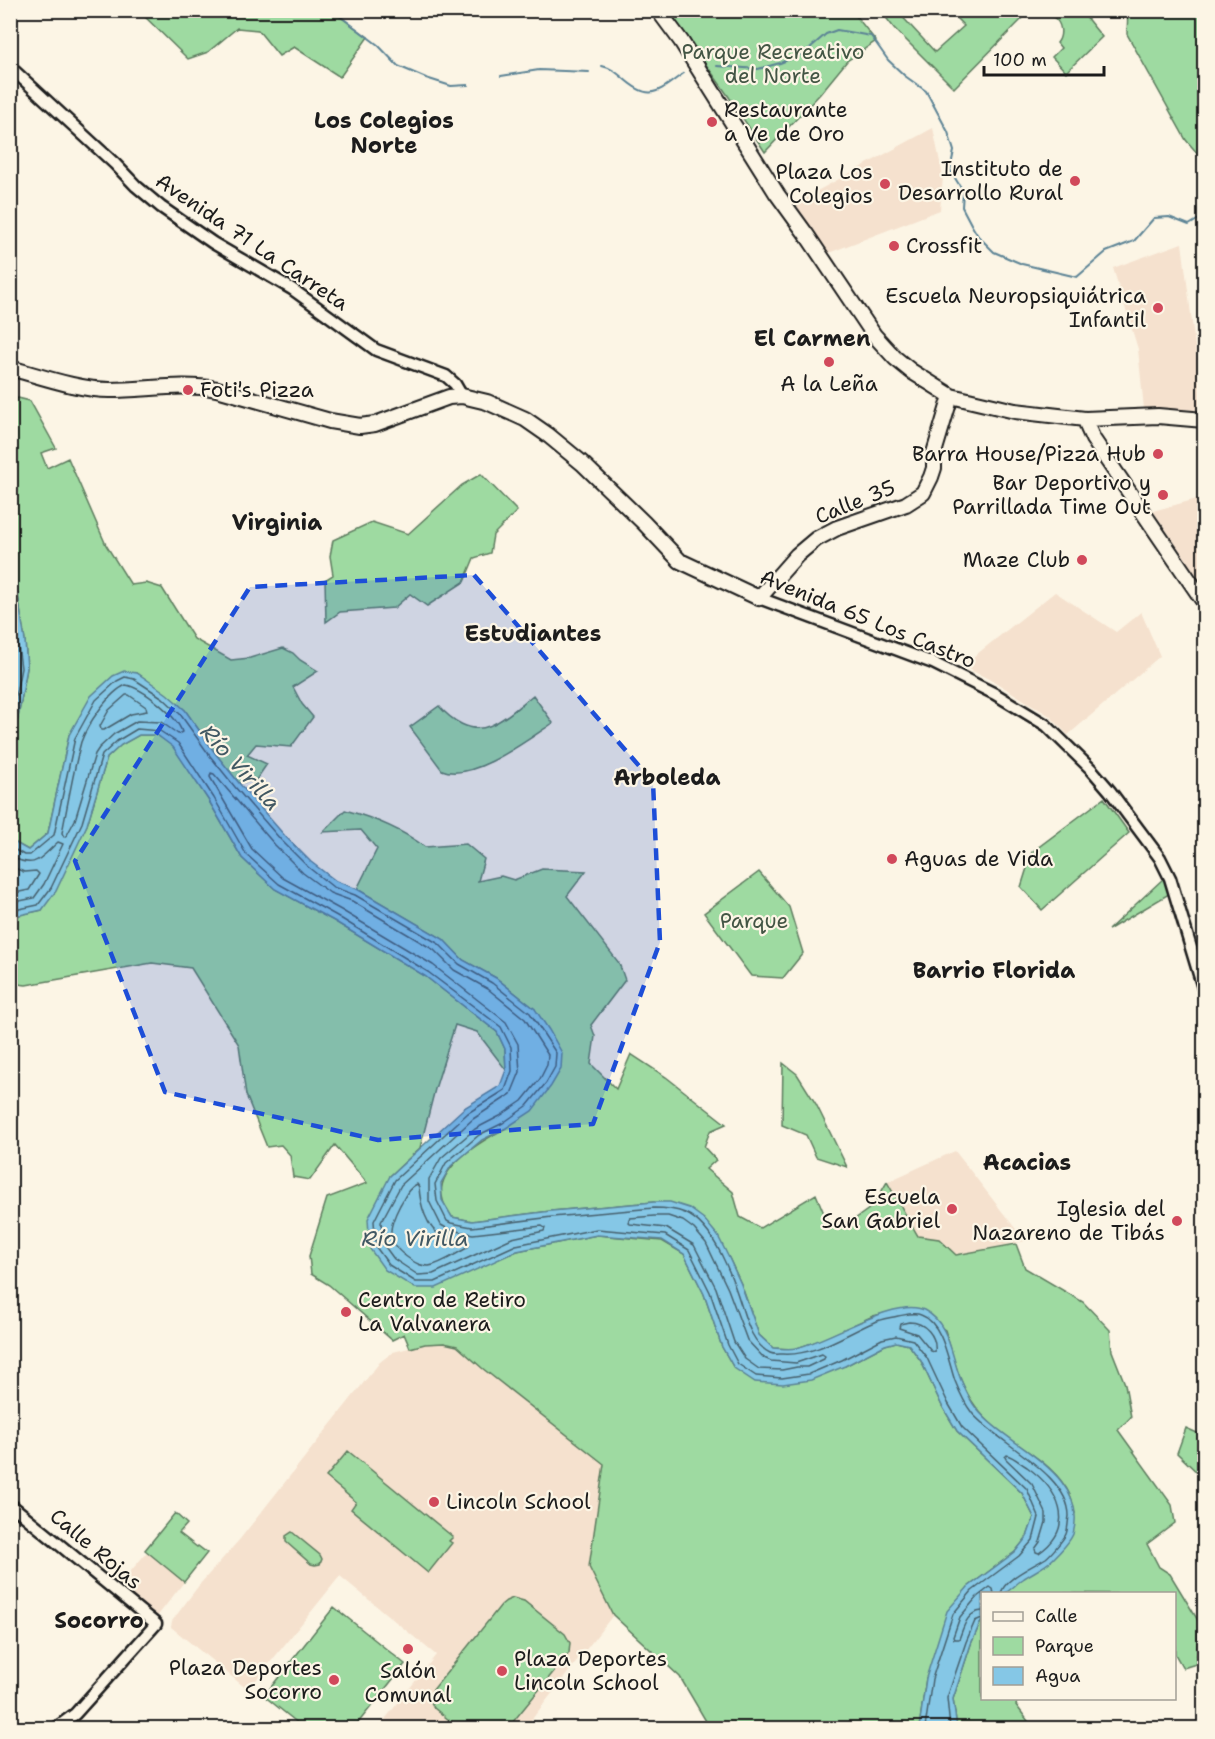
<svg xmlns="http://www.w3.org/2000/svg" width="1215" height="1739" viewBox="0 0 1215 1739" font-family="'Shantell Sans',sans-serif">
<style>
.built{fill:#f5e1ce}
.green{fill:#9edaa1;stroke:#5d7b5e;stroke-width:1.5}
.water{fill:#85c7e6;stroke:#5b8395;stroke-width:1.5}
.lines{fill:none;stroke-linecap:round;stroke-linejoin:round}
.shore{stroke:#46606d;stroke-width:1.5}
.stream{stroke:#5b8395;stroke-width:2}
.minor-casing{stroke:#1c1c1c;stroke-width:15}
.major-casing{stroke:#1c1c1c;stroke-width:18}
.minor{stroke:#fcf5e5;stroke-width:10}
.major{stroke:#fcf5e5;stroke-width:14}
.marked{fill:#1d4ed8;fill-opacity:0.2;stroke:#1d4ed8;stroke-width:4.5;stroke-dasharray:12 8;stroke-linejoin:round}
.poi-dot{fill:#d1495b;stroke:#fcf5e5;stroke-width:2}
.labels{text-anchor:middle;stroke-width:4.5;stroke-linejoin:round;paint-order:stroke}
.park-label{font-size:21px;fill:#435544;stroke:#fcf5e5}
.poi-label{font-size:21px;fill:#1c1c1c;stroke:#fcf5e5;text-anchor:end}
.street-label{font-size:21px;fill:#1c1c1c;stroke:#fcf5e5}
.neighbourhood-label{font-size:22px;font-weight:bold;fill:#1c1c1c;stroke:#fcf5e5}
.water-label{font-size:22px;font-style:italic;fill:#415863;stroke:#fcf5e5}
</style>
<rect width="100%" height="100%" fill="#fcf5e5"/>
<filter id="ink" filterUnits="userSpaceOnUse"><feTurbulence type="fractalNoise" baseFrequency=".0167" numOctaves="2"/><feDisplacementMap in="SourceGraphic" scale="12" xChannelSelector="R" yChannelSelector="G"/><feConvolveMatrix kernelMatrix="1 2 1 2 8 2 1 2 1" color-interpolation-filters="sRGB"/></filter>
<g filter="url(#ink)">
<path class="built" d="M933 128 943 177 940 210 826 254 795 203Z
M1182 243 1203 410 1144 409 1138 349 1113 268Z
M1204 497V586L1153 511Z
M1055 592 1116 632 1141 612 1160 656 1068 735 1050 716 995 682 962 666Z
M955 1151 1025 1241 956 1255 939 1239 918 1236 887 1182Z
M444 1343 457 1346 482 1368 604 1464 589 1567 613 1615 525 1728H378L436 1655 340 1576 248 1690 171 1627 172 1621 200 1584 240 1539 380 1362 393 1352 425 1344Z
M147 1552 184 1582 156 1618 118 1586Z"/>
<path class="green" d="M139 11H332L368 37 340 77 294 47 279 56 258 30 237 28 208 52 188 59Z
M668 11H852L876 41 847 61 820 94 765 152 729 97Z
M881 11H897L935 52 964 26 949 11H1018L1024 17 954 88 894 28Z
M1039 11H1081L1102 37 1066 72 1052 57 1061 48 1057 43C1063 35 1062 23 1053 17 1048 14 1044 14 1039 11Z
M1128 11H1204V161L1186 140 1127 34Z
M18 398 30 401 56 448 41 453 47 468 68 458 106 545 131 585 146 583 162 588 194 639 231 660 250 658 283 648 293 653 300 660 318 671 293 687 302 704 313 717 291 747 256 744 247 755 267 764 256 780 239 783 215 753 185 710 166 694 137 673 69 735 48 833 28 850 12 841 10 838 11 756 27 668 25 641 10 544V402Z
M481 474 517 511 493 535 490 553 474 558 464 582 427 606 410 594 394 608 340 612 326 622 325 580 333 575 330 556 333 540 372 522 408 534 462 485Z
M533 695 553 723C529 739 471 783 442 770L410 727 439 706C451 720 471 734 489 726 504 721 520 705 533 695Z
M139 735H157L173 746 209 801 242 858 275 889 334 921 425 976 497 1032 505 1049 506 1070 477 1032 455 1025 435 1089 420 1148 390 1176 482 1266 517 1251 597 1235 662 1241 684 1254 704 1294 722 1347 734 1368 845 1366 885 1345 896 1342 909 1345 921 1361 942 1406 957 1431 1022 1493 1034 1517 1027 1537 1015 1552 968 1587 926 1678 919 1728H710L680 1677 613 1615 589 1567 604 1464 482 1368 457 1346 444 1343 425 1344 410 1348 404 1334 392 1340 329 1285 311 1274 309 1256 327 1198 367 1183 335 1145 310 1180 293 1177 290 1155 281 1145 267 1147 246 1095 239 1045 191 968 152 963 26 985 11 983 10 917 42 910 87 825 107 758 121 745Z
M1104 798 1129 833 1042 910 1021 887 1032 852Z
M345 810C374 818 401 829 425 847L466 844 484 859 478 881 501 876 514 880 542 869 586 871 567 896 619 963 625 980 591 1025 595 1036 591 1064 616 1089 631 1054 666 1077 726 1124 710 1131 704 1147 716 1160 706 1169 733 1192 740 1217 760 1228 816 1194 830 1228 845 1226 873 1206 887 1182 918 1236 939 1239 956 1255 1016 1244 1025 1268 1083 1302 1110 1330 1112 1351 1125 1384 1131 1417 1118 1430 1172 1505 1175 1523 1147 1544 1159 1567 1170 1574 1199 1622 1196 1664 1183 1668 1175 1654 1174 1594 1004 1593 1022 1579 1075 1513C1073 1508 1073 1500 1070 1495 1051 1455 1001 1443 976 1407 959 1385 953 1356 945 1330L908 1308 873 1316 821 1340 794 1349 773 1348 759 1335 741 1284 729 1258 654 1202 551 1211 472 1221 452 1217C449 1212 444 1206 443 1200 432 1168 483 1140 506 1128L535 1009 496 978 463 960 443 939 357 889 377 849 361 830 323 832Z
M759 872 789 907 803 953 783 978 751 976 704 913Z
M1164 878 1169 894 1108 930Z
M783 1063 797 1074 816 1104 847 1167 816 1157 806 1135 782 1125Z
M1186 1428 1204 1436V1479L1177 1453Z
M348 1451 453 1537 449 1541 452 1543 428 1573 351 1509 356 1502 326 1477Z
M175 1513 187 1524 179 1533 197 1547 198 1546 207 1553 184 1582 145 1550Z
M292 1532 320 1555 322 1559 320 1564 315 1565 311 1564 286 1542V1536Z
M513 1598 524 1601 565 1634 570 1643 569 1653 508 1728H459L434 1708 430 1700 432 1691 501 1605 506 1601Z
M334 1607 405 1664 354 1728H304L264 1696Z
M982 1619V1698L1018 1699 1016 1705 1031 1725 1026 1728H957L953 1699 971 1644Z"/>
<path class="water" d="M10 544 25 641 27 668 11 756Z
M124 671 137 673 146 679 167 694 185 710 215 753 239 783 285 836 311 862 336 881 357 889 443 939 463 960 496 978 535 1009 549 1030 562 1053 561 1069 551 1086 532 1111 506 1128 482 1140 451 1166 441 1183 442 1200 452 1217 472 1221 551 1211 654 1202H670L689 1208 704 1219 718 1236 729 1258 741 1284 759 1335 773 1348C780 1348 789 1350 796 1348 826 1342 897 1296 924 1310 950 1323 951 1356 961 1380 965 1389 970 1401 976 1408 1006 1447 1090 1472 1073 1534 1070 1542 1059 1553 1053 1559 1045 1567 1033 1572 1023 1579 1017 1583 1011 1590 1005 1593 999 1595 989 1594 982 1594V1619L971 1644 953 1699 957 1728H919L926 1678 947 1611 968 1587 1015 1552 1027 1537 1034 1517 1022 1493 957 1431 942 1406 921 1361 909 1345 896 1342 885 1345 845 1366 811 1380 783 1384 755 1382 734 1368 722 1347 704 1294 684 1254 662 1240 597 1235 517 1251 436 1288H415L385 1270 370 1249 368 1219 390 1176 464 1108 500 1086 506 1070 505 1049 497 1032 425 976 334 921 275 889 242 858 209 801 173 747 157 735H139L121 745 107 758 87 825 56 891 42 910 11 917V838L12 841 28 850 48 833 69 735 91 696 113 676Z"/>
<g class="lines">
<path class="shore" d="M10 585 21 668 10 724
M126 685C143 688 177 716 182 732L178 734 161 722 137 721 114 734 99 748 95 754 75 820 67 835 64 837 62 833C68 803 73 772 81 742 87 725 109 692 126 685Z
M126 695H129L146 707 147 711 131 714 104 730H101L100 726 109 710Z
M211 773 214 774 275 845 303 873 330 893 352 901 434 950 454 970 488 989 525 1019 548 1055 547 1065 540 1079 522 1101 500 1116 475 1129 441 1158 429 1179V1201L441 1225 450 1230 473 1234 542 1226 545 1228 544 1231 512 1238 433 1274 418 1275 394 1259 383 1244 381 1222 401 1185 473 1119 511 1094 520 1072 518 1044 506 1022 433 965 341 910 283 878 252 849 210 777Z
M10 847 24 855H30L54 835 75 738 96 700 117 681 125 677 134 679 163 698 180 714 210 756 235 787 281 840 308 867 333 887 355 895 439 944 459 964 492 983 530 1013 556 1053 555 1067 546 1083 527 1106 503 1123 479 1135 446 1163 435 1184 437 1201 447 1221 451 1223 472 1227 552 1217 654 1208C665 1208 675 1209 685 1213 715 1226 733 1279 742 1308 747 1324 754 1345 770 1353 774 1355 779 1354 783 1354 815 1356 844 1335 872 1323 880 1319 890 1318 898 1316 905 1315 914 1312 921 1315 943 1323 948 1361 955 1381 959 1391 965 1404 972 1413 997 1443 1069 1474 1069 1516 1068 1521 1068 1529 1066 1534 1064 1539 1051 1554 1046 1558 1034 1566 1003 1579 1001 1594
M10 856C36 870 39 859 58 842L63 844 44 884 34 898 10 903
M10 866 24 872 36 871 39 874 29 890 10 894
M10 911 38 905 51 888 82 823 102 755 117 741 137 729 160 731 178 743 214 798 246 854 279 884 337 916 428 972 501 1027 511 1047 512 1071 505 1090 468 1113 395 1180 374 1221 376 1247 389 1265 416 1282H435L516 1245 597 1229 665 1235 689 1250 710 1292 728 1345 738 1364 756 1376 782 1378 809 1374 842 1360 882 1339 896 1336 913 1340 927 1358 948 1403 962 1427 1027 1489 1039 1517 1033 1540 1019 1556 972 1591 953 1614 932 1679 925 1728
M417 1184 419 1187C420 1203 426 1229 443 1237 450 1241 459 1241 466 1243L469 1245 467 1248C455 1254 441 1264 429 1266 421 1266 417 1264 411 1260 385 1243 387 1230 400 1205 405 1197 408 1188 417 1184Z
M654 1216H668L683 1221 694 1229 706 1243 728 1289 747 1340 764 1358 771 1361 796 1363 822 1354 825 1356 824 1359 807 1367H797L782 1370 759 1369 745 1359 734 1342 716 1288 694 1245 666 1228 630 1224 628 1222 630 1218Z
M909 1322C925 1322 937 1336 935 1352L931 1351 917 1334 899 1328 900 1324Z
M1007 1455C1014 1457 1020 1463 1027 1467 1058 1489 1078 1526 1039 1553L1036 1552 1035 1549 1040 1542 1046 1522V1513L1032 1484 1006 1459 1005 1457Z
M982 1611C967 1612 964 1626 959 1639H954L953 1637 960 1617 977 1597 990 1587 993 1589 994 1594
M950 1728 947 1698 966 1642 975 1621 982 1618"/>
<path class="stream" d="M332 10 378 45 398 66 426 78 451 86 468 85
M602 66C611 68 616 72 623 78 651 103 657 92 684 73
M717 66 758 69 780 63 803 54 826 34 837 30 871 36 888 60 905 76 926 91 948 132 954 151 950 170 963 191 962 207 972 226 978 236 994 252 1022 264 1077 277 1106 252 1134 241 1154 218 1169 217 1189 225 1199 219 1204 209
M501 76 539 70 589 72"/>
<g class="minor-casing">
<path id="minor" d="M10 67 115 164 136 186 161 207 213 243 292 289 376 350 446 376 455 384 462 396
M759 598 933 663 995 694 1046 725 1091 769 1110 791 1160 858 1170 878 1204 991
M10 1504 156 1624 75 1714 56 1728"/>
</g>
<g class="major-casing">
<path id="major" d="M658 10 681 41 777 194 806 234 874 335 895 358 911 371 951 396 1015 411 1085 419 1158 416 1204 420
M10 368C40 376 79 390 110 390 146 390 181 383 217 389L330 421 360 426 375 424 449 397 462 396 487 402 525 419 548 435 582 463 644 523 680 561 759 598 797 555 816 539 837 528 906 504 923 493 931 477 934 468V453L951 396
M1085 419 1088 428 1093 439 1204 602"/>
</g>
<use href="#minor" class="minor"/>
<use href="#major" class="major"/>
</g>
</g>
<path class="marked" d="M474 575 653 782 660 942 593 1124 378 1140 165 1092 75 861 250 587Z"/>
<g class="poi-dot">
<circle cx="712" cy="122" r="6"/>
<circle cx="1075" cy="181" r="6"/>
<circle cx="885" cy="184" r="6"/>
<circle cx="894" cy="246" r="6"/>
<circle cx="1158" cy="308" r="6"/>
<circle cx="829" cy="362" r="6"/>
<circle cx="188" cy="390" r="6"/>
<circle cx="1158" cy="454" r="6"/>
<circle cx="1163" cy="495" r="6"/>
<circle cx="1082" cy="560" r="6"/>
<circle cx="892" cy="859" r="6"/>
<circle cx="952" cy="1209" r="6"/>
<circle cx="1177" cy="1221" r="6"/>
<circle cx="346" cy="1312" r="6"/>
<circle cx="434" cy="1502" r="6"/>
<circle cx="408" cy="1649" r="6"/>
<circle cx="502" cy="1671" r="6"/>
<circle cx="334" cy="1680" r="6"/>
</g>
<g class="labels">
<g class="park-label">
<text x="773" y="59">Parque Recreativo<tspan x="773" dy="24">del Norte</tspan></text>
<text x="754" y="928">Parque</text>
</g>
<g class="poi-label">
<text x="724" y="117" text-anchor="start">Restaurante<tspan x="724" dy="24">a Ve de Oro</tspan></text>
<text x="1063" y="176">Instituto de<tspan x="1063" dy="24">Desarrollo Rural</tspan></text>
<text x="873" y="179">Plaza Los<tspan x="873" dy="24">Colegios</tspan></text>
<text x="906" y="253" text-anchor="start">Crossfit</text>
<text x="1146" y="303">Escuela Neuropsiquiátrica<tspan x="1146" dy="24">Infantil</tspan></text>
<text x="829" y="391" text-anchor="middle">A la Leña</text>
<text x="200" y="397" text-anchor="start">Foti's Pizza</text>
<text x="1146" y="461">Barra House/Pizza Hub</text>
<text x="1151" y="490">Bar Deportivo y<tspan x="1151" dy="24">Parrillada Time Out</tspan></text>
<text x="1070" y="567">Maze Club</text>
<text x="904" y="866" text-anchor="start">Aguas de Vida</text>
<text x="940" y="1204">Escuela<tspan x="940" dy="24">San Gabriel</tspan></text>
<text x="1165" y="1216">Iglesia del<tspan x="1165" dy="24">Nazareno de Tibás</tspan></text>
<text x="358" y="1307" text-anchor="start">Centro de Retiro<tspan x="358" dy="24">La Valvanera</tspan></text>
<text x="446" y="1509" text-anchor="start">Lincoln School</text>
<text x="514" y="1666" text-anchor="start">Plaza Deportes<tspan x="514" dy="24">Lincoln School</tspan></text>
<text x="322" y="1675">Plaza Deportes<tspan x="322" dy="24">Socorro</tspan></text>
<text x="408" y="1678" text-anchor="middle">Salón<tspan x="408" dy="24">Comunal</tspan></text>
</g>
<g class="street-label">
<text transform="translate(252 242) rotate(34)" y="7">Avenida 71 La Carreta</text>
<text transform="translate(855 502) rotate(-22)" y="7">Calle 35</text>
<text transform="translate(868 619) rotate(22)" y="7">Avenida 65 Los Castro</text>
<text transform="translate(96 1549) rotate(40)" y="7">Calle Rojas</text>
</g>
<g class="neighbourhood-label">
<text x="384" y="128">Los Colegios<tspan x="384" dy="25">Norte</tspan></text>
<text x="812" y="346">El Carmen</text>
<text x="277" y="530">Virginia</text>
<text x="533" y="641">Estudiantes</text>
<text x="667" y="785">Arboleda</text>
<text x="994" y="978">Barrio Florida</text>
<text x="1027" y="1170">Acacias</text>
<text x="99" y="1628">Socorro</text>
</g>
<g class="water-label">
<text transform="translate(241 767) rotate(48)" y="8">Río Virilla</text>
<text x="415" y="1246">Río Virilla</text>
</g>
</g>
<rect width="1215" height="1739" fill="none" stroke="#fcf5e5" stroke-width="36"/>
<rect x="18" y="18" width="1179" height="1703" fill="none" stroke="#1c1c1c" stroke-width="2" filter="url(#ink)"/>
<rect x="981" y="1592" width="195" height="108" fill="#fcf5e5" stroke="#a29e95" stroke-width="1.5"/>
<rect x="993" y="1612" width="30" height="9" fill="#fcf5e5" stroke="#a29e95" stroke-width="1.5"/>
<text x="1035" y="1622" font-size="18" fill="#1c1c1c">Calle</text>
<rect x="993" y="1637" width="30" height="18" fill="#9edaa1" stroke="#a29e95" stroke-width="1.5"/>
<text x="1035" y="1652" font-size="18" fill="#1c1c1c">Parque</text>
<rect x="993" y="1667" width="30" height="18" fill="#85c7e6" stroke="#a29e95" stroke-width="1.5"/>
<text x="1035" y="1682" font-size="18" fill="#1c1c1c">Agua</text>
<path d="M984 66v9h120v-9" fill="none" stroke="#1c1c1c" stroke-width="3"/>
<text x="993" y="66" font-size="18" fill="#1c1c1c" stroke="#fcf5e5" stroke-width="4.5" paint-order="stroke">100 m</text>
</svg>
